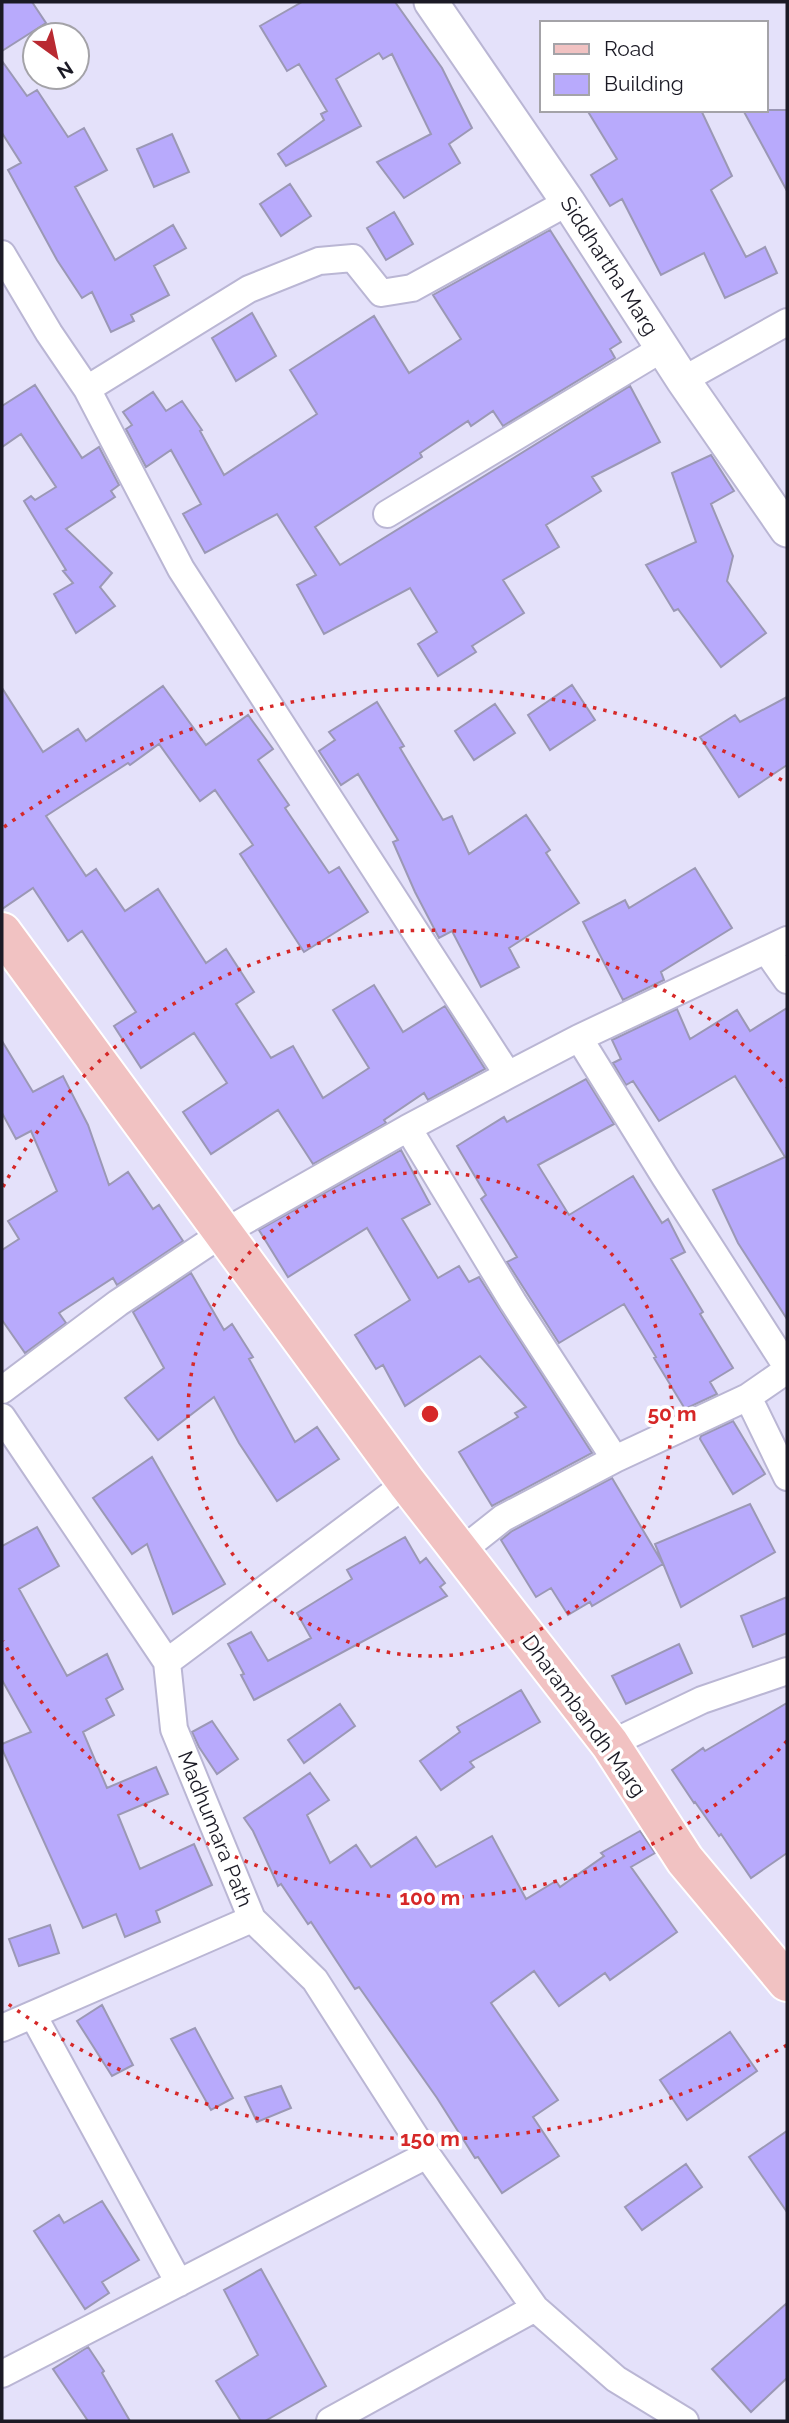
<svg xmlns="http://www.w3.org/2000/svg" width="789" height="2423" viewBox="0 0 789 2423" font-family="Raleway,sans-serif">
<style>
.building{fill:#b8aafc;stroke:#9b98b5;stroke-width:2}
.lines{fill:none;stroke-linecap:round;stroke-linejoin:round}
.minor-casing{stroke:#bab6d4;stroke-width:30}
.tertiary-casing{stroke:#bab6d4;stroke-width:37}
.primary-casing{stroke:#fff;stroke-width:42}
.minor{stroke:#fff;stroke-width:26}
.tertiary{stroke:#fff;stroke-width:33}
.primary{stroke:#f1c2c2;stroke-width:38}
.ring{fill:none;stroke:#d62828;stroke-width:3.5;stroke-dasharray:3.5 7}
.labels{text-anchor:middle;stroke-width:7;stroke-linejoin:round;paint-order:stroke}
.street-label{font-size:21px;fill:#1b1a25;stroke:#fff}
.centre{fill:#d62828;stroke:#fff;stroke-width:3.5}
.ring-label{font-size:21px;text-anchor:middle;font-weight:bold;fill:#d62828;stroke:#fff;stroke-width:7;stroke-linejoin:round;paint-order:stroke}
</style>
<rect width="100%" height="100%" fill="#e4e1fa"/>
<path class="building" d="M2 2H32L46 23 2 51Z
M302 2H395L442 68 472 128 449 144 460 163 404 198 377 162 431 134 392 54 383 59 379 53 336 79 361 126 286 166 278 154 324 120 321 114 327 111 299 64 287 71 260 26Z
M2 61 27 96 37 90 68 137 84 128 107 170 75 187 115 260 173 225 186 248 154 266 169 295 131 315 134 321 111 332 92 292 82 298 57 260 8 170 21 163 2 133Z
M587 110H701L732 176 711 190 746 257 765 247 777 273 725 298 704 253 661 275 622 199 610 206 591 175 617 159Z
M743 110H787V191L760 141Z
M172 134 189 172 154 187 137 149Z
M290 184 311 216 281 236 260 204Z
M394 212 413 244 386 260 367 228Z
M550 230 621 342 610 349 615 358 503 426 493 411 471 426 468 421 420 453 422 457 315 527 340 565 630 386 660 442 592 477 601 491 546 525 559 547 503 580 524 613 472 646 476 652 438 676 418 644 437 632 410 588 324 634 297 585 316 575 277 514 205 553 183 514 201 504 171 450 146 467 126 429 132 425 123 412 153 392 166 411 182 401 202 430 200 431 224 475 317 414 290 370 374 316 409 373 461 339 433 295Z
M252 313 276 356 236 381 212 338Z
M35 385 82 458 99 447 119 485 111 491 115 497 66 529 112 573 100 587 115 606 76 633 54 594 73 583 63 571 66 570 24 501 31 496 35 500 56 487 21 434 2 447V406Z
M711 455 734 491 711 504 733 556 727 581 766 633 721 667 678 609 674 611 646 565 696 542 672 473Z
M572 685 595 720 550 750 528 715Z
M163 686 206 745 248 715 273 749 258 760 289 805 285 808 329 873 339 867 368 912 304 952 240 854 253 845 215 790 200 801 159 744 130 765 128 763 46 816 86 876 96 869 125 911 158 889 206 963 226 949 254 992 236 1004 271 1058 293 1046 323 1098 369 1068 333 1010 374 985 403 1032 445 1006 485 1069 428 1100 424 1093 384 1120 386 1123 313 1164 278 1110 211 1154 183 1112 227 1083 194 1033 141 1068 114 1026 136 1012 82 931 68 941 33 888 2 909V688L43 752 78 729 86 741Z
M787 697V765L739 797 700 737 735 715 740 722Z
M377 702 404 746 400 748 443 820 452 816 469 854 526 815 550 850 546 853 579 903 509 948 519 967 481 987 452 931 439 938 415 892 393 842 398 840 358 774 341 785 319 751 335 740 329 732Z
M495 704 515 733 474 760 455 731Z
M695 868 732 928 661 972 664 980 623 1000 583 922 625 900 629 908Z
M787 1008V1319L738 1243 713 1190 785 1157 735 1076 659 1121 633 1081 626 1085 613 1063 621 1059 612 1040 677 1009 690 1039 737 1010 750 1031Z
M2 1041 33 1092 63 1076 88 1125 109 1185 128 1172 153 1209 159 1205 183 1241 117 1285 113 1278 59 1313 66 1323 25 1353 2 1320V1250L19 1239 8 1221 57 1191 31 1131 16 1139 2 1113Z
M586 1079 614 1124 538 1165 569 1215 633 1176 662 1223 668 1219 685 1252 671 1259 703 1312 700 1314 733 1368 710 1382 717 1394 685 1409 654 1358 656 1357 624 1304 559 1343 507 1262 517 1257 481 1199 486 1195 457 1146 504 1117 507 1122Z
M401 1150 430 1204 402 1219 438 1278 459 1266 469 1282 479 1277 592 1453 492 1506 459 1452 518 1417 515 1413 526 1407 480 1356 405 1406 383 1365 376 1369 355 1335 410 1300 367 1228 288 1277 259 1230Z
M191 1273 224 1330 232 1324 253 1357 249 1359 295 1442 317 1427 339 1459 277 1501 239 1443 214 1397 158 1440 125 1398 164 1368 133 1312Z
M733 1421 765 1474 733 1494 700 1439 701 1436Z
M152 1457 225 1584 173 1614 147 1544 132 1554 93 1498Z
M612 1478 663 1564 592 1606 590 1602 568 1615 551 1588 536 1597 501 1540 512 1531Z
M750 1504 775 1552 681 1607 655 1544Z
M37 1527 59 1566 19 1589 67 1676 107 1654 123 1689 106 1699 114 1715 83 1732 107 1788 156 1767 168 1794 118 1815 140 1869 194 1844 212 1885 156 1911 160 1922 125 1937 116 1914 83 1928 2 1749V1744L31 1732 2 1680V1546Z
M405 1537 420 1563 426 1558 445 1583 440 1587 447 1596 254 1700 241 1675 244 1674 228 1644 251 1632 268 1661 311 1638 297 1613 352 1579 347 1570Z
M787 1597V1633L753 1647 741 1616Z
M679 1644 692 1673 626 1704 612 1676Z
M521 1690 540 1722 470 1762 474 1767 441 1790 420 1761 460 1732 457 1727Z
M787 1703V1853L751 1878 721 1834 719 1836 695 1802 694 1803 672 1770 703 1748 705 1751Z
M340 1704 355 1726 304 1763 288 1740Z
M212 1721 238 1759 217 1774 199 1747 192 1732Z
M310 1773 329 1800 307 1815 330 1863 356 1845 371 1867 416 1837 436 1867 492 1836 526 1899 556 1881 560 1887 604 1856 601 1853 640 1831 655 1853 631 1867 677 1932 610 1980 605 1973 559 2006 534 1971 491 2003 558 2100 533 2117 559 2156 502 2193 478 2157 475 2158 437 2098 359 1987 355 1989 311 1922 308 1924 281 1884 278 1886 253 1831 244 1818Z
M50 1925 59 1953 19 1966 9 1939Z
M102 2005 133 2065 112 2076 77 2021Z
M195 2028 233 2098 211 2110 171 2039Z
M730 2032 757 2071 687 2120 660 2080Z
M281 2086 291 2108 257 2122 245 2097Z
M787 2131V2212L749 2157Z
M686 2164 702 2187 642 2230 625 2207Z
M102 2201 139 2260 102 2282 109 2293 85 2309 34 2231 59 2215 64 2223Z
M261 2269 326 2386 265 2421H241L216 2381 258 2355 224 2290Z
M787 2303V2378L751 2412 712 2369Z
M88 2347 104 2371 102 2373 130 2421H88L53 2369Z"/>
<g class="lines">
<g class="minor-casing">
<path id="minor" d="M2 254 49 333 87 389 181 569 508 1075
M683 380 787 322
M87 389 249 289 319 261 353 258 381 293 412 288 568 202
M387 514 663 348
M766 950 787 980
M579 1038 665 1177 787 1367
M408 1128 513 1302 615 1459
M2 1390 118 1303 223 1233 408 1128 508 1075 579 1038 787 940
M748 1397 787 1477
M2 1417 167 1662
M407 1483 167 1662 174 1729 252 1919 315 1980 427 2155 535 2308 616 2379 685 2421
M460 1552 503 1518 615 1459 748 1397 787 1370
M610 1744 702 1700 787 1671
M33 2015 179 2283
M2 2028 252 1919
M2 2374 427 2155
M330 2421 535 2308"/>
</g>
<g class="tertiary-casing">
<path id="tertiary" d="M431 2 568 202 683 380 787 530"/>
</g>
<g class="primary-casing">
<path id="primary" d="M2 932 407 1483 610 1744 685 1860 787 1982"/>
</g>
<use href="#minor" class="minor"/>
<use href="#tertiary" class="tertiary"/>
<use href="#primary" class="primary"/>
</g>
<g class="ring">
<circle cx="430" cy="1414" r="242"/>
<path d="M787 1741A484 484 0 0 1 3 1641M3 1187A484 484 0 0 1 787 1087"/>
<path d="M787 2045A725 725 0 0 1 4 2001M4 827A725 725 0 0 1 787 783"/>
</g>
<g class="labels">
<g class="street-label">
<text transform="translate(609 266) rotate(57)" y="7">Siddhartha Marg</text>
<text transform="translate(584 1716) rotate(54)" y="7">Dharambandh Marg</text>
<text transform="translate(215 1829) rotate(68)" y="7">Madhumara Path</text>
</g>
</g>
<circle cx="430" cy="1414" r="10" class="centre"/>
<g class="ring-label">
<text x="672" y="1421">50 m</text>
<text x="430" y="1905">100 m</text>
<text x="430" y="2146">150 m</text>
</g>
<rect width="789" height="2423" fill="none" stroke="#1b1a25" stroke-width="7"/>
<rect x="540" y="21" width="228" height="91" fill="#ffffff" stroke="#a4a3a8" stroke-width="2"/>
<rect x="554" y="44" width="35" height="10" fill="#f1c2c2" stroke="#a4a3a8" stroke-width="2"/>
<text x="604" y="56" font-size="21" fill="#1b1a25">Road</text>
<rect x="554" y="74" width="35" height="21" fill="#b8aafc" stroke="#a4a3a8" stroke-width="2"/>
<text x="604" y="91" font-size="21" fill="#1b1a25">Building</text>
<g transform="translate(56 56) rotate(147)"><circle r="33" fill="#ffffff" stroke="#a4a3a8" stroke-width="2"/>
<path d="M0-5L12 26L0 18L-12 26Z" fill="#b92931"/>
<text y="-10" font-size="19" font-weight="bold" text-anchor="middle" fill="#1b1a25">N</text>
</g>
</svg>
